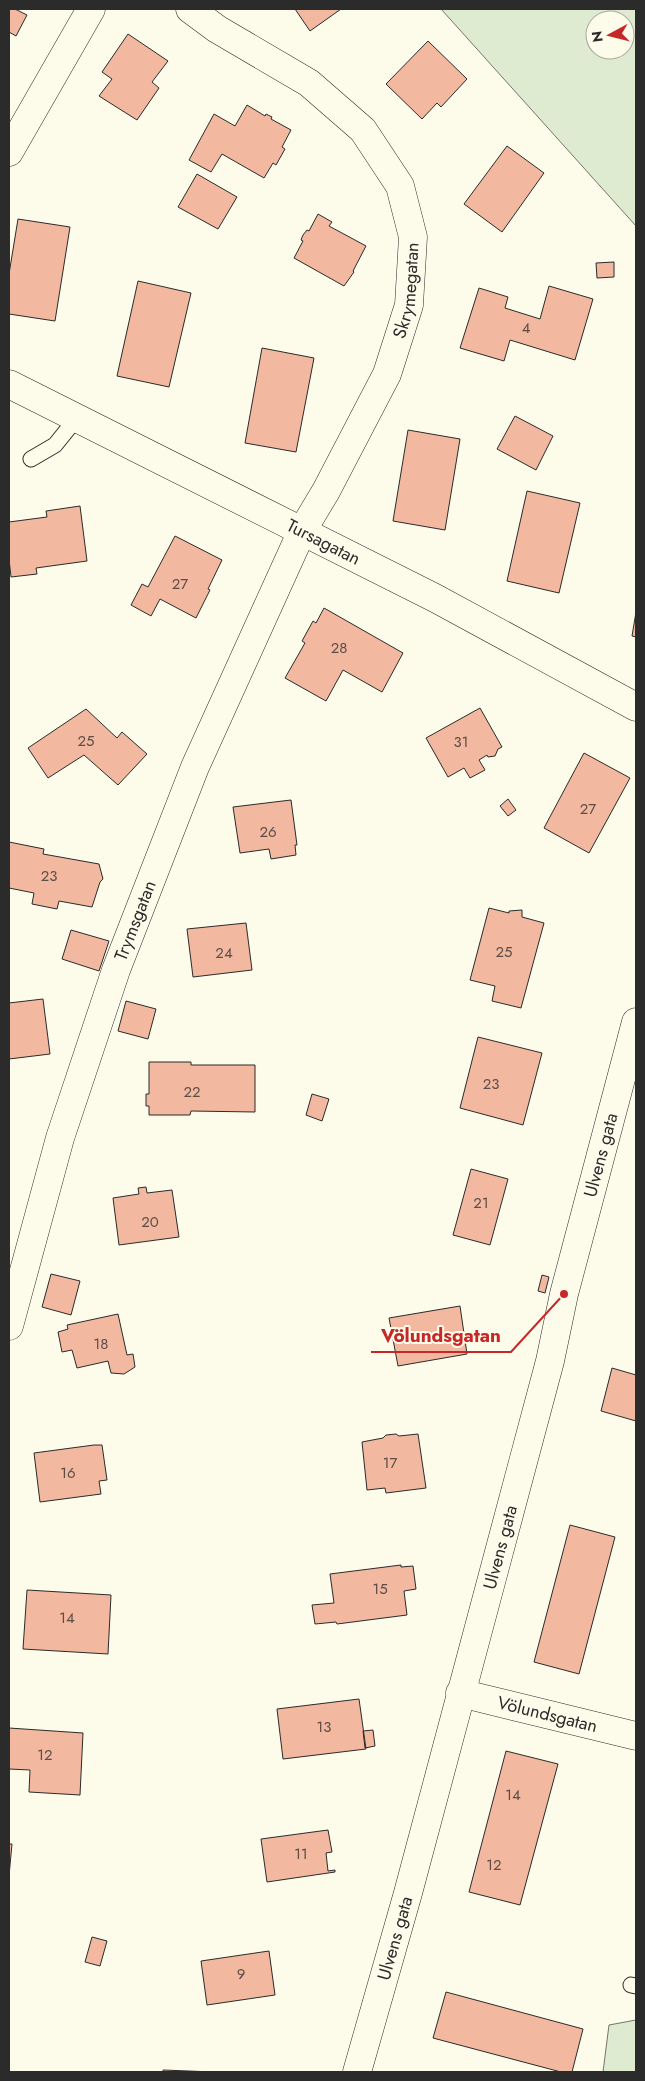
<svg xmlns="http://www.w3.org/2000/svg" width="645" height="2081" viewBox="0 0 645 2081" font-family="Jost,sans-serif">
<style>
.green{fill:#deebd1;stroke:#74746e;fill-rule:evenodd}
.building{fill:#f2b8a0;stroke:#2b2b2b}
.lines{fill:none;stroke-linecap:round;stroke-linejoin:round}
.service-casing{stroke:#2b2b2b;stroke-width:17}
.minor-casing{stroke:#2b2b2b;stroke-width:29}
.service{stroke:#fdfbea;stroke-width:15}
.minor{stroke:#fdfbea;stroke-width:28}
.labels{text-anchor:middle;stroke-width:4;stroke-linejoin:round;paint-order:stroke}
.number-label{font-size:15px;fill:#5d4e48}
.street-label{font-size:18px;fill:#2b2b2b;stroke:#fdfbea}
.leader{fill:none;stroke:#c62828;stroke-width:2}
.callout-dot{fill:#c62828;stroke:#fdfbea;stroke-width:2}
.callout-label{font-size:19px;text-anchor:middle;font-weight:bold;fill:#c62828;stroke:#fdfbea;stroke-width:4;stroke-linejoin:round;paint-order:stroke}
</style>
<rect width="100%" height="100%" fill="#fdfbea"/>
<path class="green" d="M441 9H636V226ZM595 20H625V50H595Z
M636 2020V2072H603L609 2025Z"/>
<path class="building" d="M9 9H15L27 15 16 36 9 32Z
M295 9H341L310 31Z
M128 34 168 61 152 82 159 88 137 120 99 96 112 79 102 72Z
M428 41 467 79 441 107 437 103 422 119 386 84Z
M247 105 265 116 266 114 272 117 271 119 291 130 282 147 285 149 276 165 273 163 264 178 222 154 211 172 189 160 214 114 235 126Z
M507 146 544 173 502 232 464 204Z
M197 174 237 197 218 229 178 207Z
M318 214 332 222 329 226 366 246 353 271 354 272 344 286 294 258 303 241 301 240 303 235 307 230 309 231Z
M18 219 70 227 55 321 9 314V274Z
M614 262V277L597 278 596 263Z
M138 281 191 293 169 387 117 376Z
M549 286 593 299 575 360 510 340 504 361 460 348 479 288 508 297 505 308 540 319Z
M262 348 314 358 296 452 245 443Z
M515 416 553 436 536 470 497 449Z
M408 430 460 439 445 530 393 521Z
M527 491 580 503 559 593 507 581Z
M80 506 87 561 36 568 37 574 11 577 9 559V522L47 517 46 511Z
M175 536 222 560 208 589 210 590 196 618 160 599 151 616 131 605 142 584 148 587Z
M324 608 403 653 382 692 343 670 326 701 285 678 305 643 302 641 313 621 316 623Z
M636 612V637L632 636Z
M480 708 502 747 498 749 495 756 488 757 487 755 479 760 485 770 470 778 464 768 448 777 426 738Z
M86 709 117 738 122 732 147 754 118 785 84 755 48 778 28 748Z
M584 753 630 778 589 853 544 828Z
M508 799 516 810 508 816 500 806Z
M291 800 297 845H295L296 855 271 859 269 849 240 853 233 807Z
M9 842 44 849 43 854 99 864 103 879 100 882 92 907 59 901 57 909 32 904 34 893 9 888Z
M489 908 509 913V911L522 910V917L544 923 521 1008 492 1001 495 986 470 980Z
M246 923 252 970 193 977 187 929Z
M71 930 109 941 99 971 62 959Z
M43 999 50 1054 9 1059V1003Z
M126 1001 156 1009 148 1039 118 1031Z
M478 1037 542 1053 523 1125 460 1108Z
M149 1062H191V1065H255V1112L191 1111 190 1115H149V1106H146V1094H149Z
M312 1094 329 1099 322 1121 306 1115Z
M471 1169 508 1179 490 1245 453 1235Z
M146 1187 147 1193 172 1190 179 1237 119 1245 113 1198 139 1194 138 1188Z
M51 1274 80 1281 71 1315 42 1307Z
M542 1275 549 1277 545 1293 538 1291Z
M460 1306 467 1354 398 1366 389 1318Z
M118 1314 127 1355 133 1354 135 1367 124 1374 111 1373 108 1361 77 1368 72 1350 62 1352 58 1332 68 1329 67 1325Z
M612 1368 636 1375V1421L601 1411Z
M396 1434 399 1436 418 1434 426 1488 386 1493 385 1488 367 1490 362 1442 383 1438 386 1435Z
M94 1445H102L107 1480 99 1481 101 1494 40 1502 34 1453Z
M570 1525 615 1537 579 1674 534 1662Z
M401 1565V1567L413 1566 416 1589 404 1591 407 1615 337 1624 336 1622 315 1624 312 1605 334 1603 330 1574Z
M27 1590 111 1595 108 1654 23 1649Z
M359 1699 366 1749 283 1759 277 1709Z
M9 1728 83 1733 80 1795 29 1792 30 1770 9 1769Z
M373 1730 375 1746 365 1748 363 1731Z
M506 1751 558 1764 520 1905 469 1892Z
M328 1830 332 1852 326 1853 328 1871 335 1870V1872L267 1882 261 1839Z
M9 1844H12L9 1876Z
M92 1937 107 1941 100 1966 85 1962Z
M269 1951 275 1995 207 2005 201 1961Z
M446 1992 583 2029 572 2072H561L433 2038Z
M163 2070 214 2072H163Z"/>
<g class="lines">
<g class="service-casing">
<path id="service" d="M31 459 55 445 76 419
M631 1985 636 1986"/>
</g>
<g class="minor-casing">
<g id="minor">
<path d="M9 152 91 9"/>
<path id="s1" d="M9 384 435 598 636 707"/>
<path id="s2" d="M9 1326 60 1138 116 970 195 767 302 531 326 491 387 374 409 305 413 237 400 186 363 130 309 83 217 29 190 9"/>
<path id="s3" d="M460 1693 636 1736"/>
<path id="s4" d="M357 2072 408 1893 550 1361 564 1294 636 1022"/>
</g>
</g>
<use href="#service" class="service"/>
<use href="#minor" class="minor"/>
</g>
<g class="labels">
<g class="number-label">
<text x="526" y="333">4</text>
<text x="180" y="589">27</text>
<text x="339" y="653">28</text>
<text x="86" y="746">25</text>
<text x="461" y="747">31</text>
<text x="588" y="814">27</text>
<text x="268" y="837">26</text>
<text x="49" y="881">23</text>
<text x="504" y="957">25</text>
<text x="224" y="958">24</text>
<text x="491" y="1089">23</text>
<text x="192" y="1097">22</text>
<text x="481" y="1208">21</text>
<text x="150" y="1227">20</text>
<text x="101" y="1349">18</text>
<text x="390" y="1468">17</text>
<text x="68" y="1478">16</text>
<text x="380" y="1594">15</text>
<text x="67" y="1623">14</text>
<text x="324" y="1732">13</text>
<text x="45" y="1760">12</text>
<text x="513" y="1800">14</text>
<text x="301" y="1859">11</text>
<text x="494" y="1870">12</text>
<text x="241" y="1979">9</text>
</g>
<g class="street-label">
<text dy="6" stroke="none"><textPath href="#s2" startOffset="1114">Skrymegatan</textPath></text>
<text dy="6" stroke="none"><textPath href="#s1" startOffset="352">Tursagatan</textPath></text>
<text dy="6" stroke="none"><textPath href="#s2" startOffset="425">Trymsgatan</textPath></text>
<text dy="6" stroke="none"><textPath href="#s4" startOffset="949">Ulvens gata</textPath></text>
<text dy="6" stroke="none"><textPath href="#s4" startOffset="544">Ulvens gata</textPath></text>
<text dy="6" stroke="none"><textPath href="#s3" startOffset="90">Völundsgatan</textPath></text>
<text dy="6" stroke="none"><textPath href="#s4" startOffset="139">Ulvens gata</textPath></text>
</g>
</g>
<path class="leader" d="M564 1294L511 1352H371"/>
<circle class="callout-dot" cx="564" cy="1294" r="5"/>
<g class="callout-label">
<text x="441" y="1342">Völundsgatan</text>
</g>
<rect width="645" height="2081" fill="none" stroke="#2b2b2b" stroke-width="20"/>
<g transform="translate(610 35) rotate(263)"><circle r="24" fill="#fdfbea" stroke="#a9a89e"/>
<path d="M0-4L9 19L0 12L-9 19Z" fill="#c62828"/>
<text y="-8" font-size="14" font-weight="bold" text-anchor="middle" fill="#2b2b2b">N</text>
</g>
</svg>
